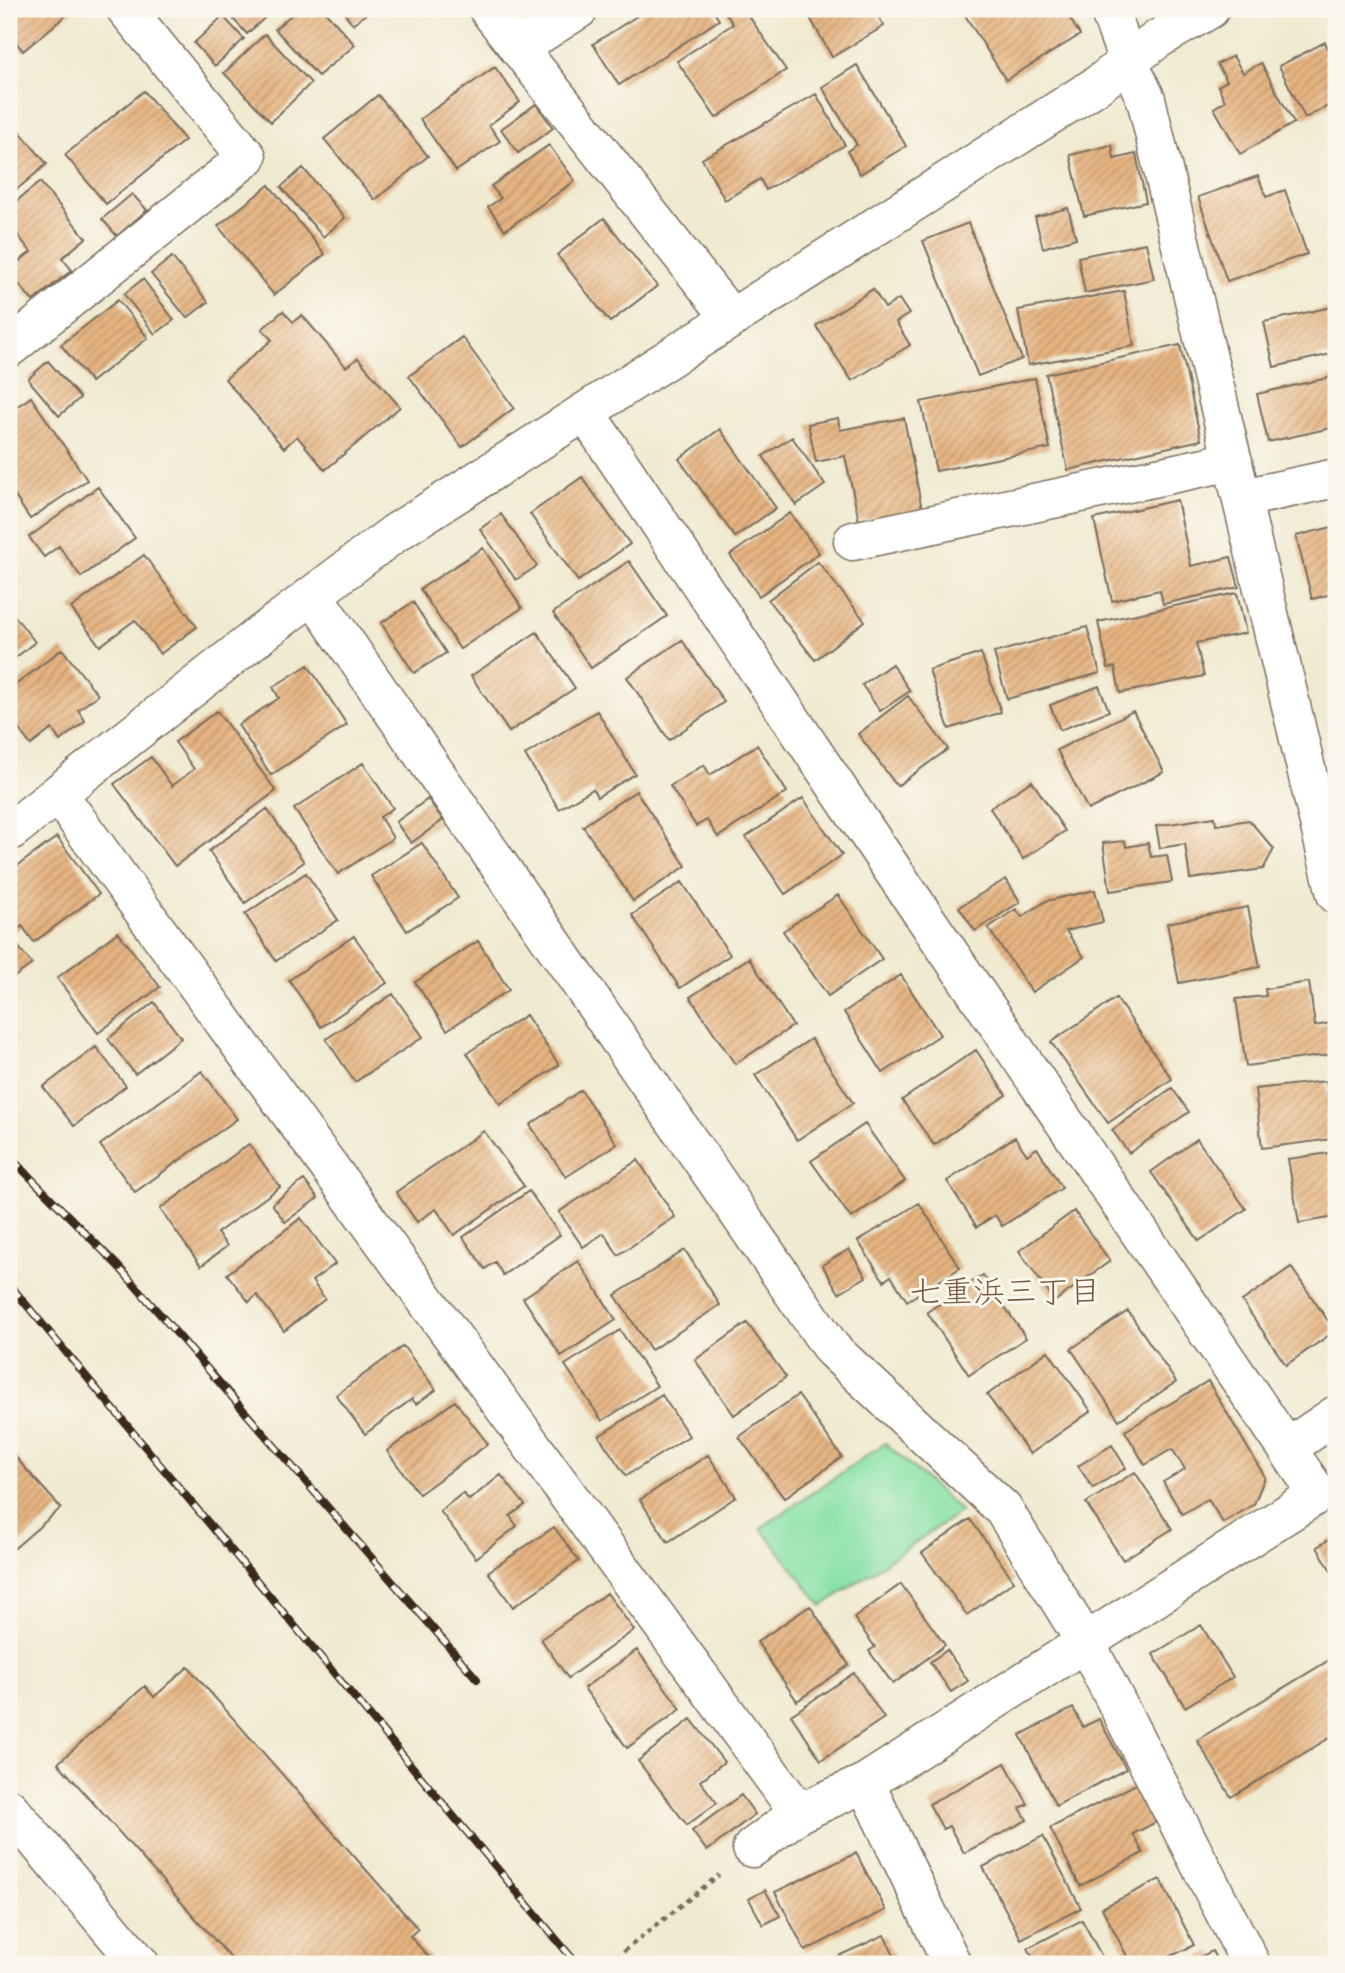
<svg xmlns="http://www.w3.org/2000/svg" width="1345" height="1973" viewBox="0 0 1345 1973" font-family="Caveat,'Klee One',sans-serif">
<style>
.park{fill:#87e1a7;stroke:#618662;stroke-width:2}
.building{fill:url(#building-hatch)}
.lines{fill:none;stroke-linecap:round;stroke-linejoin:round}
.minor-casing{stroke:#7a6d5d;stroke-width:41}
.path{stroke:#7a6d5d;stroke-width:4.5;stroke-dasharray:5 5;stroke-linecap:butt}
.minor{stroke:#fff;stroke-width:38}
.rail-casing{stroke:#3b2a1e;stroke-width:8}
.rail{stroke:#fbf7ec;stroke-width:5;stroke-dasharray:16;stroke-linecap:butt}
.labels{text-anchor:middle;stroke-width:6;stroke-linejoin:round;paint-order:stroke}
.neighbourhood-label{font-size:32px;fill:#775a41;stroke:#fbf7ec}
</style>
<defs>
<pattern id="building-hatch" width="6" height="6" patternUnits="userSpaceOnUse" patternTransform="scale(1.75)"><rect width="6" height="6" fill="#e6b481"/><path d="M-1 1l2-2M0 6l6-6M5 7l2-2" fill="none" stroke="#bc9369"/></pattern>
</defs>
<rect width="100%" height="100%" fill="#fbf7ec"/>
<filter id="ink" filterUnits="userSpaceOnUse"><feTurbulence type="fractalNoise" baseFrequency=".0143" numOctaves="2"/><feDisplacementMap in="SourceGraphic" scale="14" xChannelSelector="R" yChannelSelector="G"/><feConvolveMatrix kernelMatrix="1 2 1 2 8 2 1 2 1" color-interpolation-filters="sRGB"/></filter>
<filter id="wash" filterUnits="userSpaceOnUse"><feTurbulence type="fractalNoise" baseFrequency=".00686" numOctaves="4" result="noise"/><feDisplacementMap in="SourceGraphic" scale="28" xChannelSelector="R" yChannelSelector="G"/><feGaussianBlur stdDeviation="1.57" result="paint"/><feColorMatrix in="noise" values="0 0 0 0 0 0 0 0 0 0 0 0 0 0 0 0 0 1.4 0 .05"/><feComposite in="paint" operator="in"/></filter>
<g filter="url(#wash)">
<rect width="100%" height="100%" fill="#f0ead1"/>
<path class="park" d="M885 1443 961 1511 822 1606 761 1528Z"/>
<g id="blocks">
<path class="building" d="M9 9H74L23 51 9 34Z
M224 9H274L247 34Z
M298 9H323L355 45 318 76 275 29Z
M341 9H372L353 24Z
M648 9H712L719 20 619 85 593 44Z
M723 9H744L786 70 716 118 677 61 733 24Z
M822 9H874L884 26 832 57 809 16Z
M961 9H1064L1080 35 1006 80Z
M223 16 244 39 215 66 194 43Z
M265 34 311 83 271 122 224 73Z
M1325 42 1336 65V102L1305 118 1279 66Z
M1233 56 1243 73 1261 63 1294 123 1240 154 1214 108 1225 101 1218 86 1227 81 1217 64Z
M857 65 906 146 860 174 847 151 857 145 822 87Z
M495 67 520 102 489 125 500 141 456 171 420 119Z
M144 91 185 140 106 204 65 155Z
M816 94 845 145 766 190 760 179 725 200 702 159Z
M378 95 428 156 375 200 324 139Z
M536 104 553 128 518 153 501 129Z
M9 119 47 164 9 196Z
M549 145 575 181 505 230 488 207 501 198 491 186Z
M1112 145 1114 159 1136 154 1146 202 1084 216 1070 155Z
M303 168 345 218 323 237 281 187Z
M1258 176 1266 197 1285 190 1307 254 1227 281 1198 197Z
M40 182 86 238 62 258 72 270 33 301 9 273V269L31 252 9 224V207Z
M269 185 325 254 274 295 218 226Z
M132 194 147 210 117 236 102 219Z
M1068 208 1076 238 1043 248 1035 217Z
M604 218 657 286 610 322 557 255Z
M968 223 1022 359 978 376 923 241Z
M1146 243 1154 279 1085 293 1078 257Z
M172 257 208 302 187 318 151 274Z
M143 279 174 320 155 334 124 294Z
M873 289 885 308 899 299 909 314 896 322 910 345 852 381 816 326Z
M1124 291 1134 346 1028 365 1018 310Z
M118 300 148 338 91 382 61 345Z
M1336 306V353L1274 367 1264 322Z
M283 311 293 322 302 315 346 367 358 358 400 407 325 470 297 436 284 448 225 379 272 340 262 329Z
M462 337 514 408 462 447 409 376Z
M1180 345 1201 440 1068 470 1046 374Z
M48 361 80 398 59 416 28 379Z
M1336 376V427L1268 442 1257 394Z
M1035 378 1050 448 936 471 921 402Z
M31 397 87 480 30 519 9 487V412Z
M838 418 840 430 904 418 922 509 859 521 845 456 816 462 808 424Z
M720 429 776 508 735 537 679 459Z
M792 437 825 485 796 505 763 456Z
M582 477 630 544 578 581 530 514Z
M98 487 135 538 81 577 59 546 44 557 29 537Z
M1177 500 1191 566 1231 557 1239 587 1163 604 1160 590 1112 601 1094 519Z
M790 513 819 553 759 596 730 555Z
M501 514 537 566 516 580 480 529Z
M1336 526V593L1312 599 1296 536Z
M483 548 522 608 460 649 420 589Z
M144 555 197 627 160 654 135 620 100 646 71 608Z
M629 561 667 616 591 668 553 613Z
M818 562 865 621 815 660 768 600Z
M1237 593 1246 633 1196 643 1204 676 1120 693 1115 667 1108 668 1098 622Z
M413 602 446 653 414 673 381 623Z
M9 609 35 642 9 663Z
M1087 627 1100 673 1007 699 994 653Z
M537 632 575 688 509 732 471 676Z
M682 640 724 702 669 740 627 677Z
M62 649 98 695 78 710 85 721 60 741 52 729 31 745 9 717V690Z
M981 653 1001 712 949 729 929 670Z
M892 664 910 691 880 711 862 685Z
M308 665 347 725 271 775 238 725 279 698 273 687Z
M1099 686 1109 711 1060 730 1050 705Z
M908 696 948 749 897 786 858 734Z
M217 711 276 791 175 866 114 784 151 757 172 786 194 769 175 742Z
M597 711 635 774 597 797 593 789 559 809 525 755Z
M1133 711 1164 772 1088 810 1057 750Z
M757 745 787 792 718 837 707 820 696 826 670 786 704 765 710 775Z
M363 763 393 808 380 817 393 838 338 874 294 809Z
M1032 781 1065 831 1023 859 990 808Z
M636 791 686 866 633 901 583 826Z
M803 798 842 855 785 894 746 837Z
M428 799 443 820 411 843 396 822Z
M267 809 304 862 245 903 209 851Z
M1215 817 1216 825 1249 820 1274 849 1263 869 1190 879 1185 844 1160 848 1156 826Z
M57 837 99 894 34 942 22 926 14 932 9 926V872Z
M1125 841 1126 847 1148 843 1151 857 1167 855 1172 882 1110 891 1103 843Z
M422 843 458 898 407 931 371 876Z
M306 873 338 920 276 961 245 914Z
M1006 879 1020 902 975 931 959 907Z
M682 882 730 955 680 988 632 915Z
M1095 890 1103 922 1066 931 1084 957 1032 992 988 928 1016 909 1022 917 1046 901Z
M838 895 882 959 828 996 783 931Z
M1248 907 1260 967 1179 983 1167 923Z
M118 932 160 987 98 1033 57 978Z
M9 935 32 964 9 981Z
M354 936 387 983 321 1027 289 980Z
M478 941 509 990 447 1030 415 982Z
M749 958 793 1026 735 1064 690 997Z
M901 975 940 1035 883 1073 844 1012Z
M1309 982 1315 1026 1331 1023 1335 1054 1246 1066 1236 999 1266 996 1265 989Z
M393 994 423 1037 355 1082 326 1039Z
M1116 998 1172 1079 1108 1123 1051 1042Z
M154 1002 181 1038 135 1074 108 1039Z
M526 1015 559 1065 500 1104 467 1053Z
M811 1039 853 1103 797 1140 755 1075Z
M96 1047 126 1086 74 1126 43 1087Z
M976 1050 1006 1095 934 1145 902 1100Z
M202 1071 237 1119 135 1192 100 1145Z
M1326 1081 1333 1139 1262 1148 1255 1089Z
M1172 1088 1189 1112 1129 1153 1112 1130Z
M581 1090 617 1144 566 1177 530 1125Z
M865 1124 905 1181 851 1218 811 1161Z
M484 1131 524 1186 454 1235 436 1209 417 1222 396 1192Z
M1015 1137 1027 1155 1037 1148 1062 1188 1002 1226 995 1215 977 1227 947 1181Z
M1197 1139 1246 1209 1199 1241 1151 1172Z
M249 1144 280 1187 217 1233 227 1246 201 1266 160 1209Z
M1336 1152V1217L1299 1223 1288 1159Z
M638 1160 675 1217 618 1255 604 1233 583 1247 559 1212Z
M304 1180 318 1198 285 1222 272 1204Z
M529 1191 560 1235 503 1275 495 1262 485 1269 463 1237Z
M919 1203 960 1268 907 1301 891 1276 884 1281 858 1241Z
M1074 1211 1110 1261 1055 1301 1019 1251Z
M301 1218 335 1264 312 1281 325 1299 284 1331 257 1295 249 1302 227 1274Z
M849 1249 866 1277 839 1293 822 1265Z
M685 1250 720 1305 651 1350 615 1295Z
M578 1261 616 1320 561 1356 523 1298Z
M1291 1267 1335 1331 1286 1365 1242 1301Z
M983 1275 1026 1338 969 1375 927 1312Z
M1128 1311 1176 1382 1119 1420 1071 1349Z
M747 1323 786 1377 734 1415 695 1360Z
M620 1330 657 1386 602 1421 565 1365Z
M403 1346 436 1390 416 1404 412 1399 365 1434 336 1395Z
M1048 1351 1091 1411 1030 1454 987 1395Z
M1208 1381 1265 1477 1254 1504 1223 1523 1208 1499 1182 1514 1163 1482 1185 1469 1172 1449 1145 1465 1125 1431Z
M662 1395 689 1436 626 1476 599 1436Z
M798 1395 842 1457 784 1498 739 1437Z
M455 1401 488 1444 419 1494 387 1451Z
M1112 1445 1126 1468 1093 1488 1078 1466Z
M9 1450 61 1508 9 1553Z
M708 1455 736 1497 668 1542 640 1500Z
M1135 1472 1172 1529 1123 1560 1086 1503Z
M501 1475 525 1505 510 1516 517 1526 476 1558 440 1511 463 1493 469 1500Z
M970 1519 1014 1581 967 1615 922 1553Z
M554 1527 579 1561 513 1607 488 1572Z
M1336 1535V1579L1317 1547Z
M901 1584 945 1645 893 1684 869 1651 875 1647 854 1618Z
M607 1593 634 1630 568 1678 541 1639Z
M810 1606 849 1665 797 1701 757 1642Z
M1201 1625 1233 1677 1185 1707 1153 1654Z
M637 1650 681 1709 627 1748 584 1688Z
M947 1650 968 1681 951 1692 930 1662Z
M1336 1656V1734L1231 1797 1197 1740Z
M188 1667 418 1929 410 1936 435 1964H236L58 1763 145 1686 154 1697Z
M854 1673 884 1718 821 1760 791 1715Z
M1073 1708 1083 1727 1099 1719 1126 1769 1056 1806 1020 1735Z
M691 1719 724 1762 700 1781 717 1803 687 1825 638 1761Z
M1005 1763 1028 1804 1020 1808 1027 1820 964 1853 949 1826 943 1829 929 1804Z
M1138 1783 1158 1821 1133 1834 1143 1853 1080 1886 1050 1828Z
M741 1795 755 1814 707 1851 692 1831Z
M1043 1836 1081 1908 1021 1939 983 1867Z
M856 1853 886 1910 805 1951 775 1892Z
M1160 1879 1194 1945 1155 1964H1131L1102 1908Z
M765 1890 780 1916 763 1925 749 1899Z
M1082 1920 1106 1964H1036L1028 1948Z
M884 1935 898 1964H821Z
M1212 1951 1219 1964H1186Z"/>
</g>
</g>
<g filter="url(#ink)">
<use href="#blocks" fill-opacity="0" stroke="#7a6d5d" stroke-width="2"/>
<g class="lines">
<g class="minor-casing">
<path id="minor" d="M488 9 731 318
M1109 9 1128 61 1146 99 1336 894
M518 48 579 9
M9 348 247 157 126 9
M585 412 879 850 1318 1494 865 1783 799 1813 752 1848
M1243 498 1336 478
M853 541 1233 461
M313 595 832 1349 1003 1509 1086 1643 1251 1964
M58 794 799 1813
M9 832 257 637 395 533 1096 86 1158 39 1210 9
M1287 1448 1336 1415
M865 1783 952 1964
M9 1808 140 1964"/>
</g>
<path class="path" d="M608 1964 719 1875"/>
<use href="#minor" class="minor"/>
<g class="rail-casing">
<path id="rail" d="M9 1156 118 1266 477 1679
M9 1284 577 1964"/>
</g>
<use href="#rail" class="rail"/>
</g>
</g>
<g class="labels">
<g class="neighbourhood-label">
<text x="1005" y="1302">七重浜三丁目</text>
</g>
</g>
<rect width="1345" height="1973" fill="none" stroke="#fbf7ec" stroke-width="35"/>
</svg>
